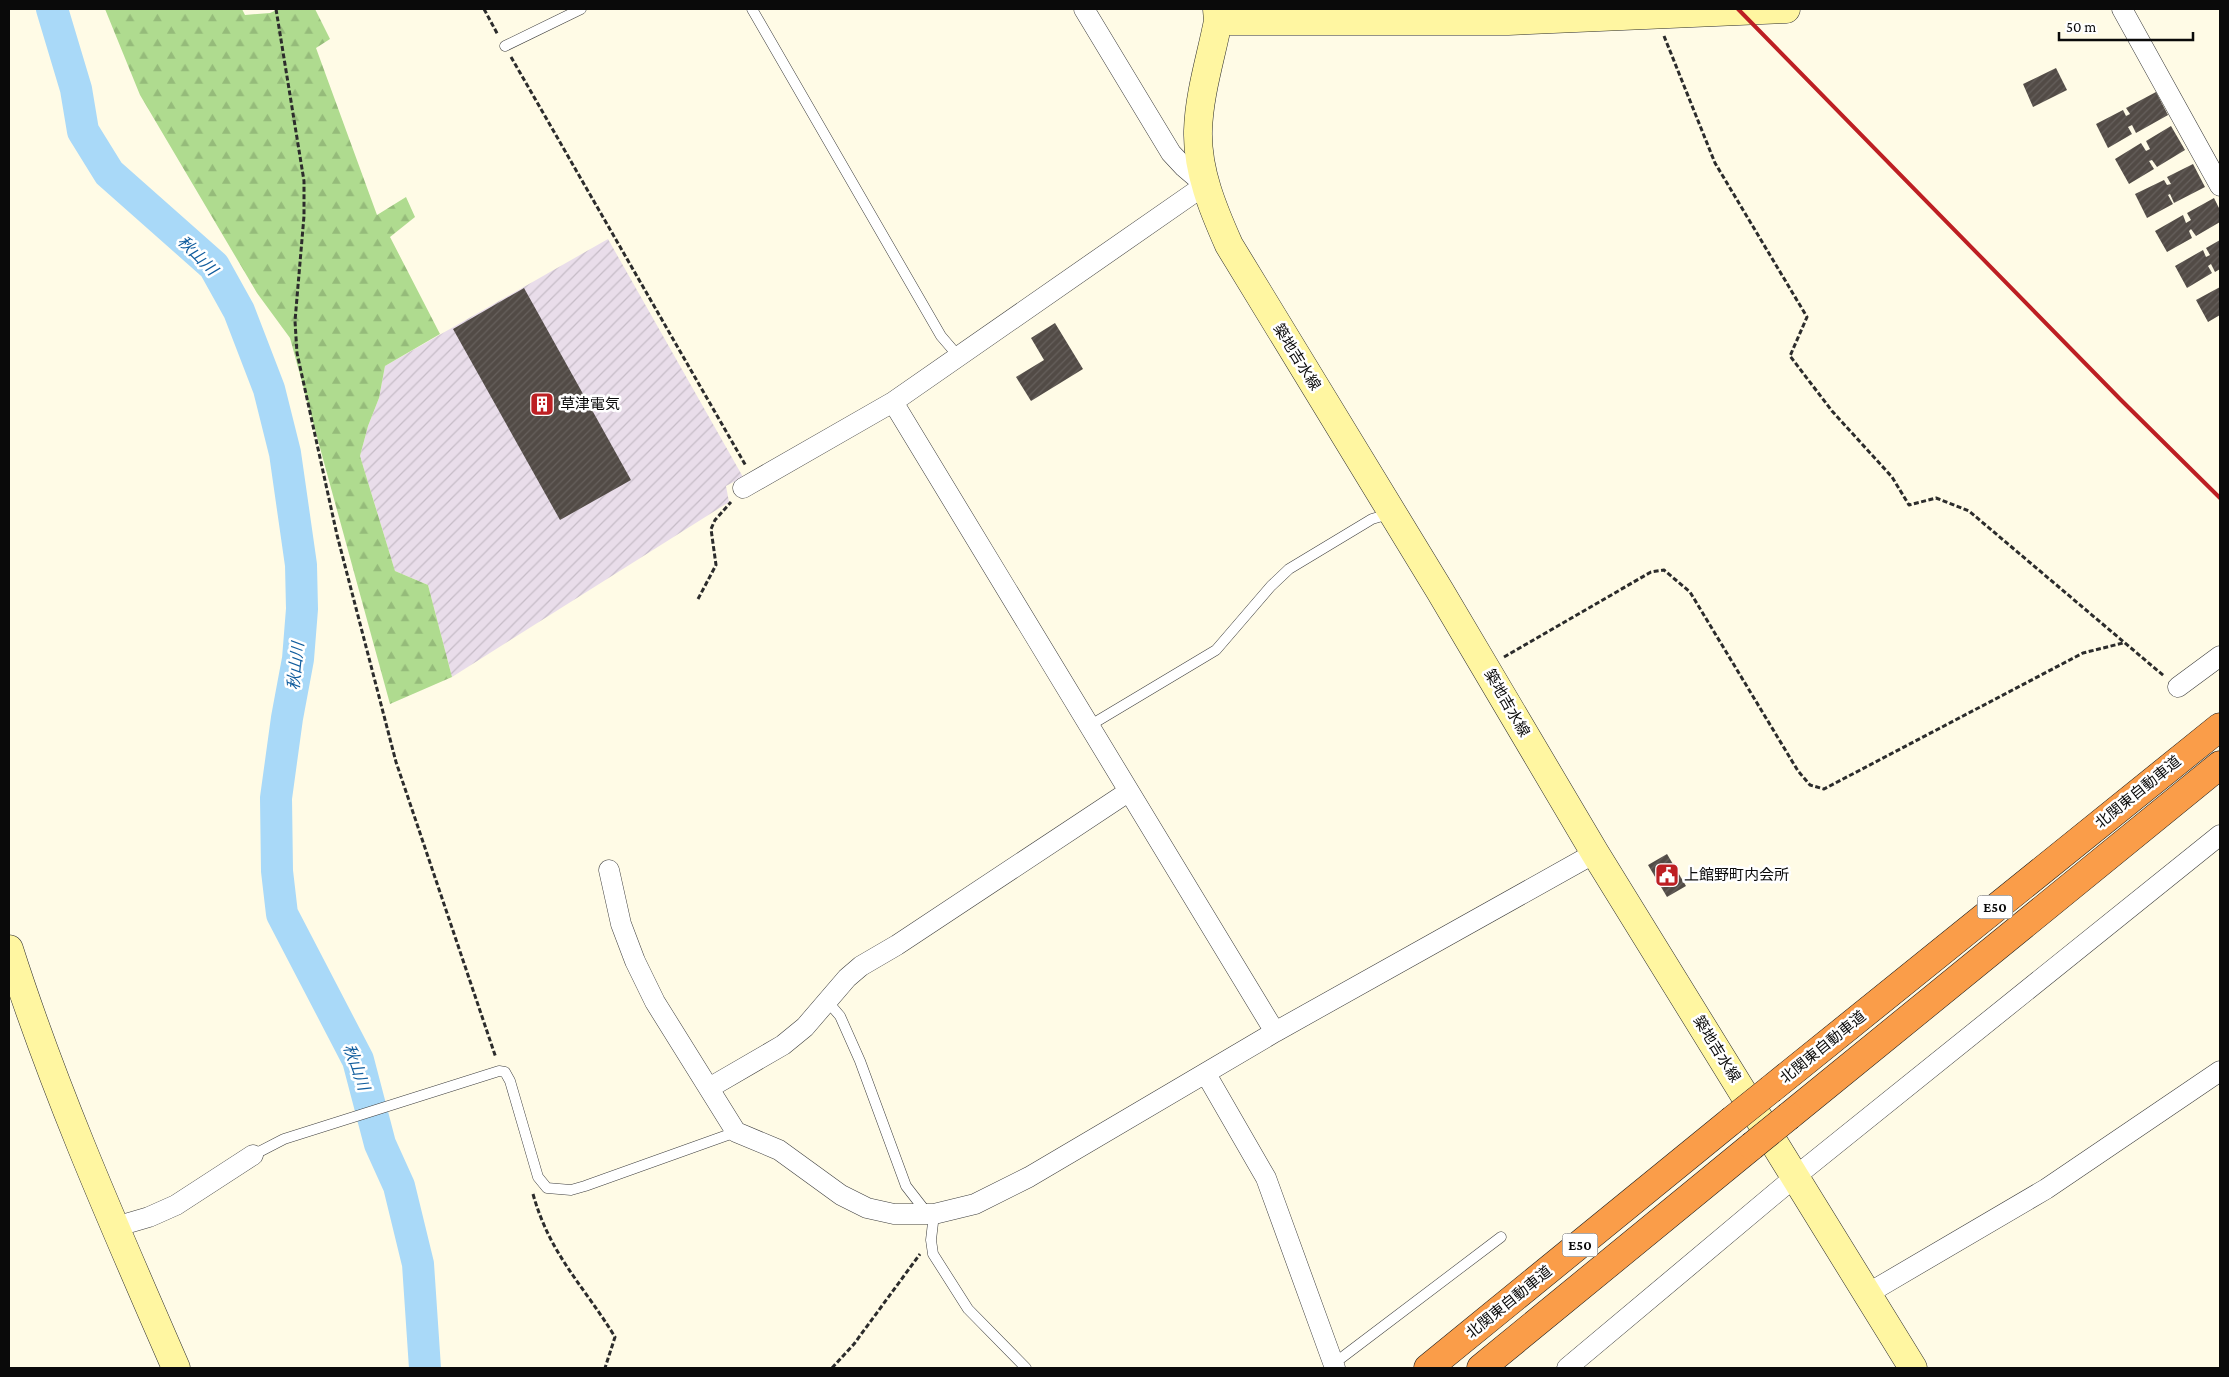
<svg xmlns="http://www.w3.org/2000/svg" width="2229" height="1377" viewBox="0 0 2229 1377" font-family="'Crimson Pro','Noto Sans JP',serif">
<style>
.industrial{fill:url(#industrial-furrows)}
.forest{fill:url(#forest-firs)}
.lines{fill:none;stroke-linecap:round;stroke-linejoin:round}
.river{stroke:#a9d9f8;stroke-width:32}
.building{fill:url(#building-hatch)}
.lane-casing{stroke:#3d3d3d;stroke-width:11}
.street-casing{stroke:#3d3d3d;stroke-width:21}
.secondary-casing{stroke:#2c2c2c;stroke-width:29}
.highway-casing{stroke:#1b1b1b;stroke-width:29}
.path{stroke:#2c2c2c;stroke-width:3;stroke-dasharray:5 2.5;stroke-linecap:butt}
.lane{stroke:#fff;stroke-width:10}
.street{stroke:#fff;stroke-width:20}
.secondary{stroke:#fff6a1;stroke-width:28}
.highway{stroke:#fa9d49;stroke-width:28}
.rail{stroke:#bd1f23;stroke-width:4}
.highway-bridge-casing{stroke:#1b1b1b;stroke-width:29;stroke-linecap:butt}
.highway-bridge{stroke:#fa9d49;stroke-width:28}
.labels{text-anchor:middle;stroke-width:5;stroke-linejoin:round;paint-order:stroke}
.shield{fill:#fff;stroke:#545454;stroke-width:1}
.shield-label{font-size:14px;font-weight:bold;fill:#0a0a0a}
.street-label{font-size:15px;fill:#0a0a0a;stroke:#fff}
.poi-label{font-size:15px;fill:#0a0a0a;stroke:#fff;text-anchor:start}
.water-label{font-size:16px;font-style:italic;fill:#115d9e;stroke:#fff}
</style>
<defs>
<pattern id="industrial-furrows" width="10" height="10" patternUnits="userSpaceOnUse" patternTransform="scale(1.25)"><rect width="10" height="10" fill="#e9ddea"/><path d="M-1 1l2-2M0 10L10 0M9 11l2-2" fill="none" stroke="#c6bcc7"/></pattern>
<pattern id="forest-firs" width="22" height="20" patternUnits="userSpaceOnUse" patternTransform="scale(1.25)"><rect width="22" height="20" fill="#afdb8f"/><path d="M5 1l3.5 6h-7zM16 11l3.5 6h-7z" fill="#95bb7a"/></pattern>
<pattern id="building-hatch" width="6" height="6" patternUnits="userSpaceOnUse" patternTransform="scale(1.25)"><rect width="6" height="6" fill="#524b46"/><path d="M-1 1l2-2M0 6l6-6M5 7l2-2" fill="none" stroke="#66605c"/></pattern>
</defs>
<rect width="100%" height="100%" fill="#fffbe6"/>
<path class="industrial" d="M608 239 743 477 726 486 729 502 452 677 428 585 395 571 360 456 368 426 379 398 385 366Z"/>
<path class="forest" d="M105 9H242L245 15 270 13 279 9H315L330 39 316 48 377 215 406 197 415 217 390 237 440 334 385 366 379 398 368 426 360 456 395 571 428 585 452 677 390 704 290 338 257 293 140 95Z"/>
<g class="lines">
<path class="river" d="M52 9 76 89 83 131 109 173 214 266 239 311 269 389 285 453 301 565 302 609 298 659 287 718 276 798 277 871 282 914 358 1060 380 1144 399 1186 418 1264 425 1368"/>
</g>
<path class="building" d="M2056 68 2067 90 2033 107 2023 84Z
M2156 92 2168 115 2136 133 2132 125 2128 127 2132 134 2108 148 2096 124 2123 110 2126 116 2130 114 2126 108Z
M2171 126 2185 150 2157 167 2152 160 2149 161 2154 169 2129 184 2115 159 2141 143 2146 151 2150 149 2146 141Z
M2193 164 2205 187 2174 203 2170 194 2168 195 2173 204 2147 218 2135 194 2164 180 2167 185 2171 184 2167 177Z
M2214 198 2220 210V222L2196 236 2191 229 2189 231 2192 238 2167 252 2155 231 2183 215 2186 223 2191 220 2187 213Z
M2220 240V269L2215 272 2211 264 2208 266 2212 273 2187 288 2175 266 2203 250 2206 257 2210 255 2206 248Z
M2220 287V315L2208 322 2196 300Z
M524 288 631 480 560 520 453 329Z
M1055 323 1083 369 1031 401 1016 377 1044 360 1031 338Z
M1667 854 1686 886 1667 897 1648 865Z"/>
<g class="lines">
<g class="lane-casing">
<path id="lane" d="M752 9 941 336 959 357
M505 46 581 9
M1089 726 1216 650 1271 586 1289 569 1372 519 1392 513
M828 1002 840 1016 860 1061 906 1186 927 1213
M253 1155 284 1139 499 1071 505 1072 510 1081 538 1177 547 1188 571 1190 585 1186 736 1132
M934 1214 931 1240 933 1254 968 1309 1026 1368
M1332 1365 1501 1237"/>
</g>
<g class="street-casing">
<path id="street" d="M2122 9 2220 186
M893 402 1275 1032
M743 488 893 402 1205 185 1184 167 1171 153 1084 9
M2178 687 2220 656
M609 870 621 924 635 961 655 1002 736 1132 779 1150 841 1195 867 1208 894 1214H934L975 1204 1029 1177 1275 1032 1595 853
M1206 1074 1266 1178 1335 1368
M709 1088 783 1045 805 1027 847 978 861 966 897 945 1128 792
M115 1227 149 1217 176 1205 253 1155
M1867 1294 2046 1189 2220 1071
M1567 1368 1796 1176 2220 835"/>
</g>
<g class="secondary-casing">
<path id="secondary" d="M1217 9 1218 21C1211 57 1199 94 1198 131 1197 171 1213 209 1229 245L1440 591 1595 853 1913 1368
M1218 21H1508L1786 9
M9 949C55 1093 116 1230 176 1368"/>
</g>
<g class="highway-casing">
<path id="highway" d="M1771 1089 2220 727
M1789 1116 2220 765
M1428 1368 1731 1121
M1481 1368 1752 1146"/>
</g>
<path class="path" d="M276 9 304 181V216L295 321 297 353 337 535 396 762 496 1058
M484 9 498 35
M1664 36 1715 163 1807 317 1790 356 1832 411 1892 477 1909 505 1936 498 1969 511 2164 676
M511 57 746 466
M698 599 716 565 711 529 715 520 731 502
M1504 657 1651 572 1664 570 1690 592 1798 771 1810 785 1824 789 2083 653 2123 643
M533 1194C550 1255 584 1286 615 1337L605 1368
M832 1368 854 1344 920 1254"/>
<use href="#lane" class="lane"/>
<use href="#street" class="street"/>
<use href="#secondary" class="secondary"/>
<use href="#highway" class="highway"/>
<path class="rail" d="M1738 9 2121 400 2220 498"/>
<g class="highway-bridge-casing">
<path id="highway-bridge" d="M1731 1121 1771 1089
M1752 1146 1789 1116"/>
</g>
<use href="#highway-bridge" class="highway-bridge"/>
</g>
<defs>
<g id="building-square" transform="scale(1.25)"><rect x="-9" y="-9" width="18" height="18" rx="4" fill="#bd1f23" stroke="#fff"/><path d="M-4-6H4V6H1V3H-1V6H-4ZM-2.5-4.3h1.7v1.8h-1.7ZM.8-4.3h1.7v1.8H.8ZM-2.5-1h1.7V.8h-1.7ZM.8-1h1.7V.8H.8Z" fill="#fff"/></g>
<g id="civic-square" transform="scale(1.25)"><rect x="-9" y="-9" width="18" height="18" rx="4" fill="#bd1f23" stroke="#fff"/><path d="M-.6-6.5H3V-4.5H.6V-3L4-1V1h2V6H-6V1h2V-1L-.6-3ZM-1.2 2.5V6h2.4V2.5Z" fill="#fff"/></g>
</defs>
<g fill-rule="evenodd">
<use href="#building-square" x="542" y="404"/>
<use href="#civic-square" x="1667" y="875"/>
</g>
<g class="labels">
<g class="shield">
<rect x="1977.5" y="895.5" width="35" height="23" rx="4"/>
<rect x="1562.5" y="1233.5" width="35" height="23" rx="4"/>
</g>
<g class="shield-label">
<text x="1995" y="912">E50</text>
<text x="1580" y="1250">E50</text>
</g>
<g class="street-label">
<text transform="translate(1297 357) rotate(58)" y="5">築地吉水線</text>
<text transform="translate(1507 703) rotate(60)" y="5">築地吉水線</text>
<text transform="translate(2138 792) rotate(-39)" y="5">北関東自動車道</text>
<text transform="translate(1823 1047) rotate(-39)" y="5">北関東自動車道</text>
<text transform="translate(1717 1049) rotate(58)" y="5">築地吉水線</text>
<text transform="translate(1509 1302) rotate(-39)" y="5">北関東自動車道</text>
</g>
<g class="poi-label">
<text x="560" y="409">草津電気</text>
<text x="1684" y="880">上館野町内会所</text>
</g>
<g class="water-label">
<text transform="translate(198 255) rotate(45)" y="6">秋山川</text>
<text transform="translate(295 666) rotate(-84)" y="6">秋山川</text>
<text transform="translate(357 1067) rotate(70)" y="6">秋山川</text>
</g>
</g>
<rect width="2229" height="1377" fill="none" stroke="#0a0a0a" stroke-width="20"/>
<path d="M2059 32v8h134v-8" fill="none" stroke="#0a0a0a" stroke-width="2.5"/>
<text x="2066" y="32" font-size="15" fill="#0a0a0a" stroke="#ffffff" stroke-width="4" paint-order="stroke">50 m</text>
</svg>
